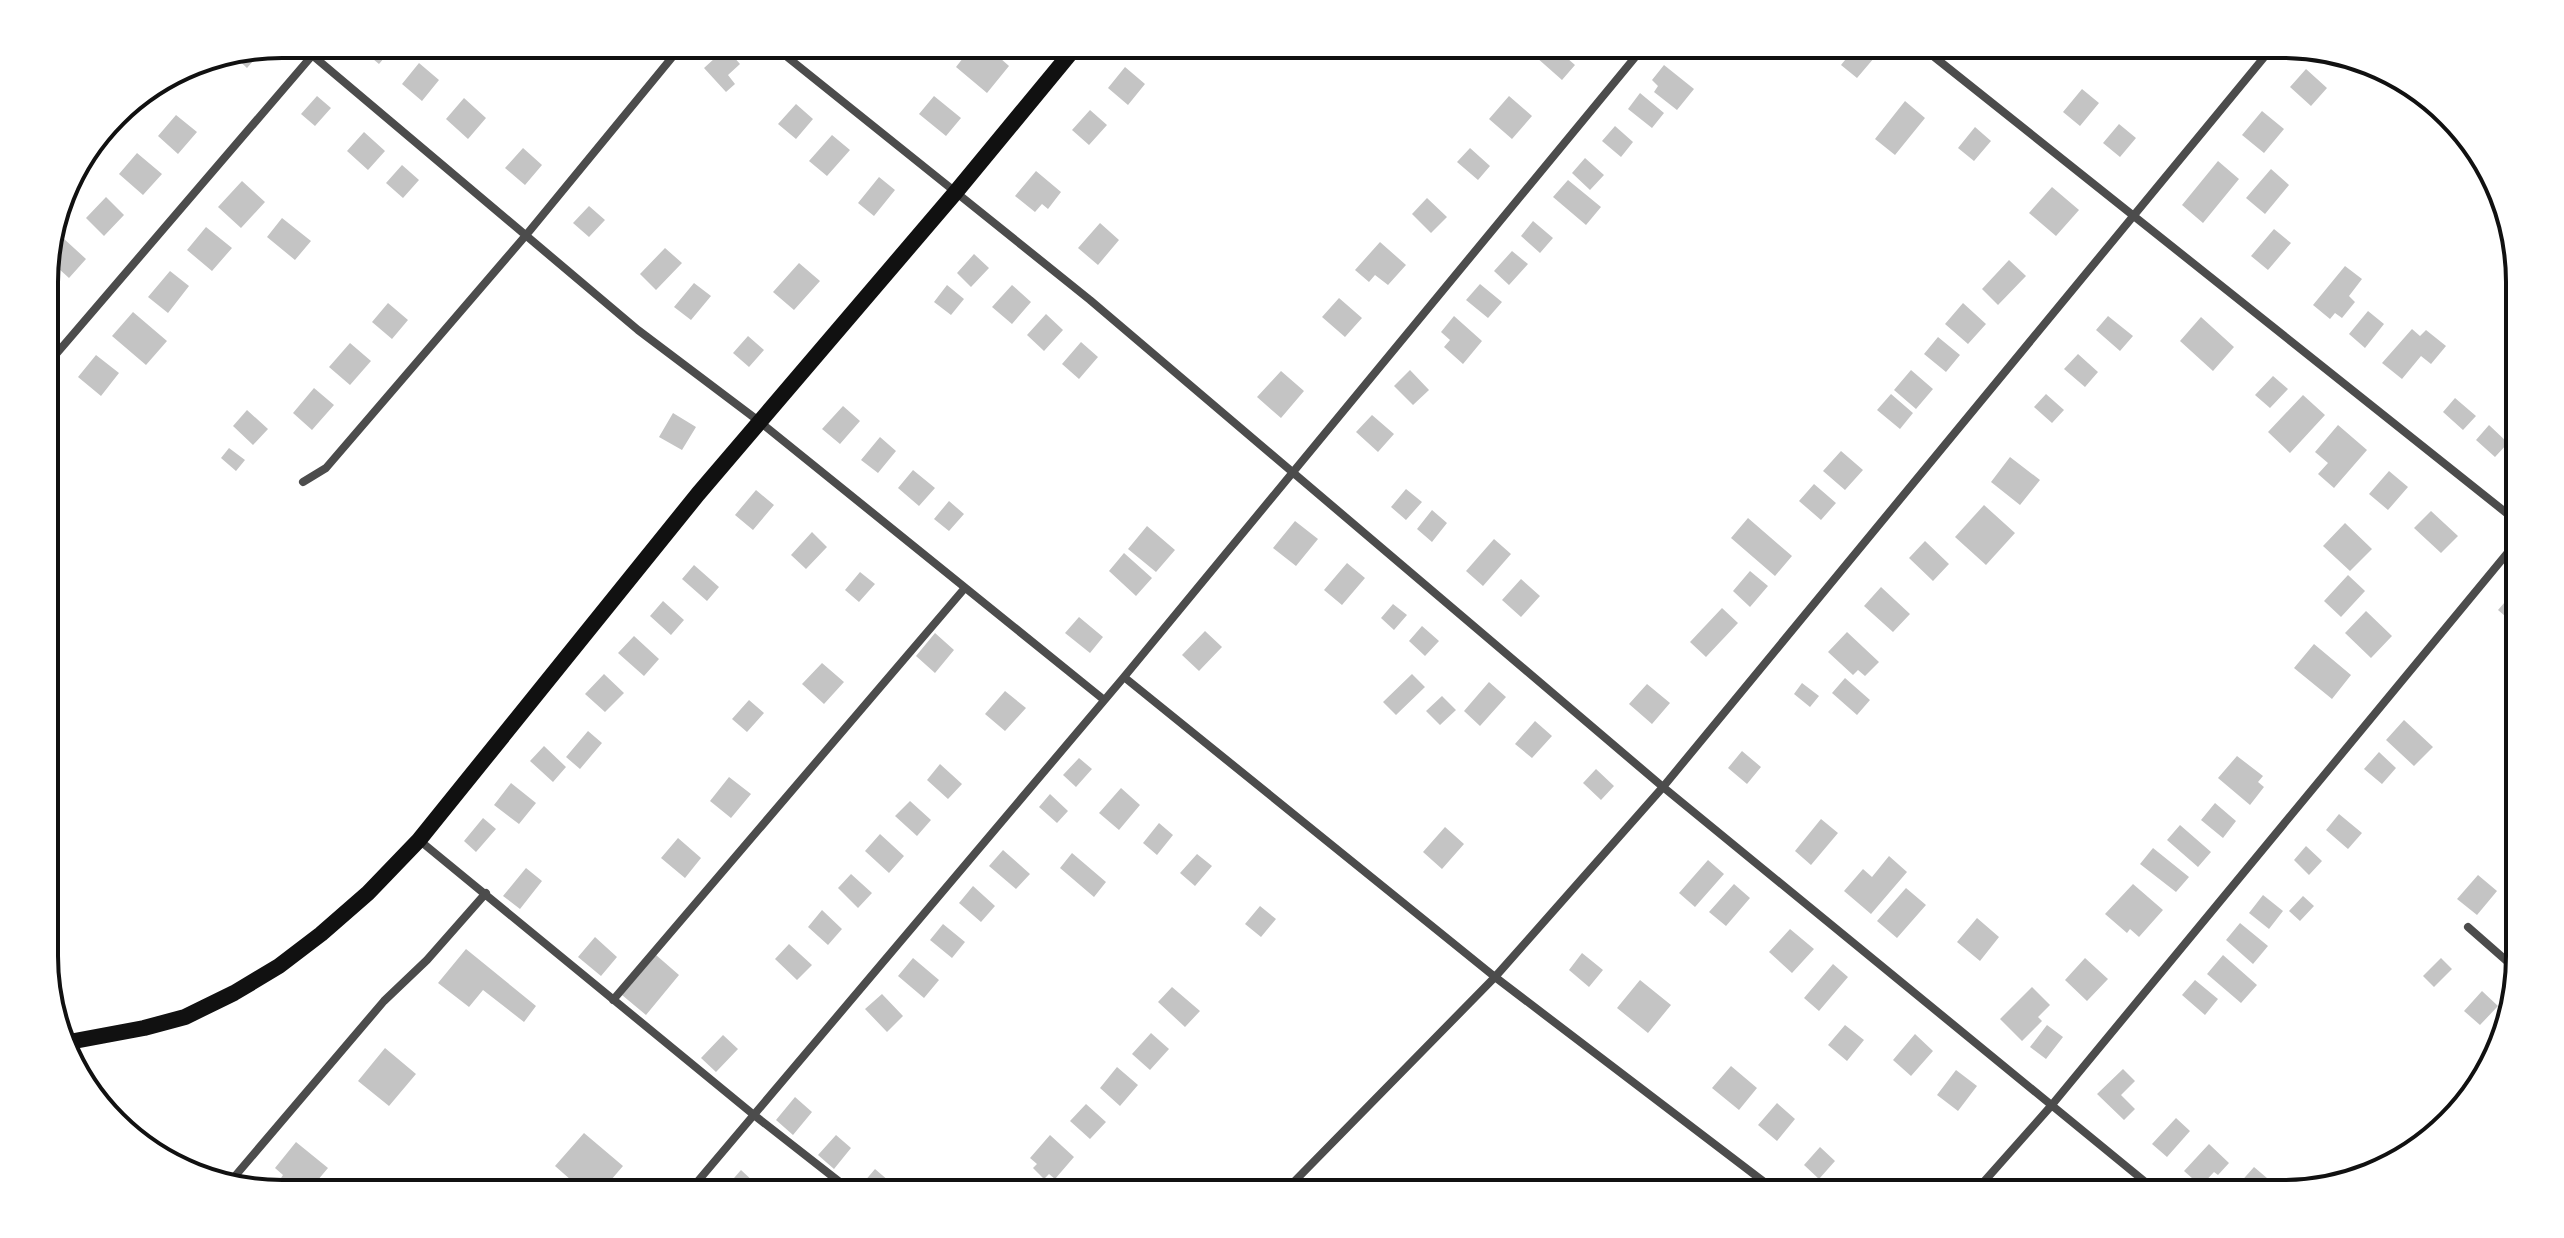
<svg xmlns="http://www.w3.org/2000/svg" width="2564" height="1238" viewBox="0 0 2564 1238" font-family="Raleway,sans-serif">
<style>
.building{fill:#c4c4c4}
.lines{fill:none;stroke-linecap:round;stroke-linejoin:round}
.minor{stroke:#4c4c4c;stroke-width:8}
.secondary{stroke:#111;stroke-width:16}
.rim{fill:none;stroke:#111;stroke-width:4}
</style>
<rect width="100%" height="100%" fill="#fff"/>
<path class="building" d="M355 44H396L379 64Z
M1154 44H1177L1168 55Z
M1547 44H1551L1575 65 1562 80 1536 57Z
M1695 44H1715L1707 54Z
M1858 44H1871L1880 51 1857 78 1841 65Z
M265 47 247 68 233 55 234 54Z
M726 48 740 64 728 75 735 84 726 92 704 68Z
M970 49 983 60 991 50 1009 66 987 93 956 67Z
M419 63 439 80 422 101 402 84Z
M1664 65 1694 89 1677 110 1654 92 1658 86 1652 80Z
M1125 67 1145 84 1128 105 1108 88Z
M2306 69 2327 88 2311 106 2290 87Z
M2082 89 2099 103 2080 126 2063 112Z
M1640 93 1664 113 1652 128 1628 109Z
M317 96 331 108 315 126 301 114Z
M934 96 961 118 946 136 919 114Z
M1509 96 1532 116 1512 139 1489 119Z
M464 98 486 118 468 139 446 119Z
M1905 101 1925 118 1895 155 1875 139Z
M796 104 813 119 796 139 778 124Z
M1090 110 1107 125 1089 145 1072 130Z
M2262 111 2284 129 2264 153 2242 135Z
M176 115 197 132 178 154 158 136Z
M2119 124 2136 138 2120 157 2103 143Z
M1615 126 1633 142 1621 157 1602 141Z
M1975 127 1991 141 1974 161 1958 148Z
M364 132 385 151 368 170 347 151Z
M832 135 850 150 827 176 809 161Z
M523 148 542 165 525 185 505 168Z
M1470 148 1490 166 1478 180 1457 162Z
M137 153 162 174 143 195 119 174Z
M1585 158 1604 175 1590 190 1572 173Z
M2218 161 2239 179 2203 223 2182 205Z
M402 165 419 180 403 198 386 183Z
M2271 169 2289 185 2265 214 2246 198Z
M1036 171 1061 192 1048 209 1042 204 1035 212 1015 196Z
M879 177 895 190 874 216 858 203Z
M1568 180 1601 207 1586 225 1553 197Z
M242 181 265 202 241 228 218 207Z
M2052 187 2079 210 2056 236 2029 213Z
M106 197 124 215 104 236 86 218Z
M1427 198 1447 217 1431 233 1412 214Z
M589 206 605 220 589 237 573 223Z
M282 218 311 241 295 260 267 237Z
M1533 221 1553 238 1540 253 1521 236Z
M1100 223 1119 240 1098 265 1078 248Z
M206 227 232 248 212 271 187 250Z
M2274 229 2291 243 2268 270 2251 256Z
M63 238 86 259 69 278 47 258Z
M1380 242 1406 265 1388 285 1375 275 1369 282 1355 270Z
M665 248 682 263 656 290 640 274Z
M1512 251 1528 264 1509 285 1494 271Z
M974 254 989 268 971 287 957 273Z
M2009 260 2026 276 1998 305 1982 289Z
M799 263 820 281 794 310 773 292Z
M2345 266 2362 279 2349 296 2355 302 2342 318 2335 313 2330 319 2313 305Z
M170 271 189 286 168 313 148 297Z
M694 283 711 296 691 320 674 307Z
M1480 284 1502 302 1488 318 1466 300Z
M947 285 964 299 951 315 934 302Z
M1012 285 1031 302 1012 324 992 307Z
M45 293 54 301 45 311Z
M1339 298 1362 318 1345 337 1322 317Z
M388 303 408 320 392 339 372 322Z
M1963 303 1986 324 1968 344 1945 324Z
M2368 311 2384 324 2365 348 2349 334Z
M133 312 167 341 146 365 112 336Z
M1046 314 1063 330 1044 351 1027 335Z
M1454 316 1482 341 1463 364 1444 347 1450 340 1441 332Z
M2108 316 2133 336 2120 351 2096 330Z
M2201 317 2234 347 2213 371 2180 341Z
M2412 329 2420 336 2426 330 2446 346 2431 364 2421 356 2402 379 2382 363Z
M748 336 764 350 749 367 733 353Z
M1938 337 1960 355 1946 372 1924 354Z
M1081 342 1098 357 1079 379 1062 364Z
M350 343 371 361 350 385 329 367Z
M2078 354 2098 372 2085 387 2064 369Z
M96 355 119 373 101 396 78 377Z
M1410 370 1429 390 1413 405 1394 386Z
M1911 370 1933 389 1916 409 1894 390Z
M1281 371 1304 391 1281 418 1257 397Z
M2273 376 2288 389 2270 408 2255 395Z
M314 388 334 405 312 430 293 413Z
M1891 394 1913 413 1900 429 1877 410Z
M2046 394 2064 410 2052 423 2034 407Z
M2303 395 2325 415 2290 453 2268 432Z
M2455 398 2476 416 2463 430 2443 412Z
M843 406 860 421 840 444 822 429Z
M247 410 268 429 253 445 233 426Z
M673 413 696 427 682 450 659 437Z
M1372 415 1394 434 1378 452 1356 432Z
M2338 425 2367 450 2334 488 2318 474 2328 463 2315 452Z
M2489 425 2508 443 2495 457 2476 440Z
M880 437 896 451 878 473 861 460Z
M229 448 245 460 236 471 221 458Z
M2519 450V472L2517 474 2506 464Z
M1841 451 1863 470 1845 490 1823 471Z
M2010 457 2040 480 2020 505 1991 482Z
M913 470 935 488 919 506 898 488Z
M2389 471 2408 487 2388 510 2369 494Z
M1814 484 1836 503 1821 520 1799 501Z
M1406 489 1422 502 1406 520 1391 507Z
M756 490 774 505 753 530 735 515Z
M949 501 964 514 949 531 934 519Z
M1984 505 2015 533 1986 565 1955 537Z
M1432 510 1447 523 1432 542 1417 529Z
M2431 511 2458 536 2441 553 2414 528Z
M1748 518 1792 556 1775 576 1731 538Z
M1295 521 1318 539 1296 566 1273 548Z
M2345 523 2372 549 2350 571 2323 546Z
M1147 526 1175 550 1156 572 1128 549Z
M812 532 827 547 806 569 791 555Z
M1494 539 1511 554 1483 586 1466 571Z
M1925 541 1949 564 1933 581 1909 558Z
M1124 553 1152 578 1136 596 1109 571Z
M1347 563 1365 578 1342 605 1324 590Z
M694 565 719 587 707 601 682 579Z
M1750 571 1768 586 1750 607 1733 591Z
M860 572 875 584 859 602 845 590Z
M2348 575 2365 591 2341 617 2324 601Z
M1521 579 1540 596 1521 617 1502 600Z
M2519 586V628L2498 610Z
M1881 587 1910 614 1893 632 1864 606Z
M663 601 684 620 671 635 650 616Z
M1393 604 1407 615 1394 630 1381 618Z
M1722 608 1738 623 1706 657 1690 642Z
M2366 611 2392 636 2371 658 2345 633Z
M1079 617 1103 637 1090 653 1065 633Z
M1422 626 1439 641 1425 656 1409 641Z
M1205 631 1222 647 1199 671 1182 655Z
M1847 632 1879 662 1865 676 1858 670 1853 675 1828 652Z
M935 633 954 650 935 673 916 656Z
M634 636 659 659 644 676 618 653Z
M2314 644 2351 675 2332 699 2294 668Z
M822 663 844 682 824 704 802 684Z
M604 674 624 693 605 712 585 694Z
M1412 674 1425 687 1396 715 1383 702Z
M1845 678 1870 700 1857 715 1832 693Z
M1489 682 1506 697 1480 726 1464 711Z
M1802 683 1819 696 1810 707 1794 694Z
M1647 684 1670 703 1652 724 1629 704Z
M1005 691 1026 708 1005 731 985 714Z
M1442 696 1456 710 1440 725 1426 711Z
M749 700 764 713 747 732 732 719Z
M2404 720 2433 747 2414 766 2386 740Z
M1535 721 1552 736 1532 758 1515 744Z
M588 731 602 743 580 769 566 757Z
M544 746 566 767 553 782 530 761Z
M1742 751 1761 767 1747 784 1728 768Z
M2379 752 2396 768 2382 784 2364 769Z
M2237 756 2263 776 2258 782 2264 787 2250 805 2218 778Z
M1079 758 1092 769 1076 787 1063 775Z
M940 764 962 784 948 799 927 780Z
M1596 769 1614 786 1601 800 1583 783Z
M729 777 751 794 731 818 710 801Z
M511 783 536 803 519 824 494 805Z
M1121 788 1140 805 1119 830 1099 813Z
M1050 794 1068 811 1057 823 1039 807Z
M910 801 931 820 917 836 895 816Z
M2215 803 2236 821 2223 838 2201 820Z
M2339 814 2362 833 2348 849 2326 830Z
M483 818 496 829 476 852 464 841Z
M1821 819 1838 833 1811 865 1795 851Z
M1159 823 1173 835 1157 855 1143 843Z
M2180 825 2211 852 2198 867 2167 840Z
M1445 827 1464 844 1442 869 1423 852Z
M880 834 904 856 889 873 865 851Z
M678 838 701 858 685 878 661 858Z
M2306 846 2322 861 2309 875 2294 860Z
M2153 848 2189 877 2176 892 2140 864Z
M1003 850 1030 874 1016 889 989 866Z
M1072 853 1106 882 1094 897 1060 868Z
M1197 854 1212 866 1195 886 1180 873Z
M1889 856 1907 872 1871 914 1844 891 1863 869 1872 877Z
M1708 860 1724 874 1695 907 1679 893Z
M526 868 542 881 520 909 503 896Z
M851 874 872 893 858 908 838 888Z
M2478 875 2497 891 2477 915 2457 899Z
M1734 884 1750 898 1726 926 1709 912Z
M2133 884 2163 910 2139 937 2130 929 2127 933 2105 914Z
M973 886 995 906 981 922 959 903Z
M1906 888 1926 905 1897 938 1877 921Z
M2263 895 2283 911 2269 929 2249 913Z
M2303 896 2314 906 2300 921 2289 911Z
M1260 906 1276 919 1261 937 1245 924Z
M822 910 842 929 828 945 808 927Z
M1977 918 1999 937 1980 961 1957 942Z
M2520 922V948L2507 937Z
M2240 923 2268 946 2253 964 2226 940Z
M943 924 965 942 952 958 930 940Z
M1790 929 1814 949 1792 973 1769 952Z
M595 937 617 957 601 976 578 957Z
M789 944 812 965 797 980 775 959Z
M466 949 536 1006 524 1022 483 990 469 1007 438 983Z
M1582 953 1603 970 1589 987 1569 970Z
M656 955 679 975 646 1015 622 995Z
M2223 955 2257 985 2241 1003 2207 974Z
M913 958 939 980 924 998 898 976Z
M2085 958 2108 979 2087 1001 2065 980Z
M2441 958 2452 969 2434 987 2423 976Z
M1833 964 1848 977 1819 1011 1804 998Z
M1640 980 1671 1005 1648 1033 1617 1008Z
M2195 980 2218 999 2205 1015 2182 995Z
M1172 987 1200 1011 1185 1027 1158 1002Z
M2032 987 2050 1005 2038 1017 2042 1021 2022 1041 2000 1019Z
M2482 991 2498 1006 2480 1025 2464 1011Z
M882 994 903 1016 887 1032 865 1009Z
M1845 1025 1864 1040 1847 1061 1828 1045Z
M2047 1025 2063 1037 2046 1059 2030 1047Z
M1151 1033 1169 1049 1150 1070 1132 1054Z
M1915 1034 1933 1051 1911 1076 1893 1060Z
M723 1035 738 1049 716 1072 701 1058Z
M385 1048 416 1074 389 1106 358 1081Z
M1731 1066 1757 1088 1739 1110 1712 1088Z
M1117 1067 1138 1085 1120 1106 1100 1088Z
M2123 1069 2135 1081 2121 1095 2135 1109 2124 1120 2097 1094Z
M1956 1070 1977 1086 1958 1111 1937 1095Z
M795 1097 812 1112 793 1135 776 1120Z
M1777 1103 1795 1119 1777 1141 1758 1125Z
M1086 1104 1106 1122 1090 1139 1070 1121Z
M2176 1118 2190 1131 2167 1157 2152 1144Z
M2430 1121 2438 1127 2424 1142 2417 1136Z
M584 1133 623 1166 599 1194H587L555 1166Z
M836 1135 851 1148 834 1169 818 1155Z
M1050 1135 1074 1157 1055 1179 1049 1174 1044 1179 1033 1168 1037 1164 1030 1158Z
M296 1142 328 1168 306 1194H301L295 1189 293 1192 279 1181 283 1175 275 1168Z
M2209 1144 2229 1163 2218 1175 2214 1172 2201 1186 2184 1171Z
M1820 1147 1835 1161 1819 1179 1804 1165Z
M2254 1167 2274 1184 2266 1194H2230Z
M875 1169 896 1187 891 1194H864L858 1189Z
M741 1170 755 1183 746 1194H720Z
M546 1183 559 1194H536Z"/>
<g class="lines">
<path class="minor" d="M299 44 638 330 760 422 1103 699
M771 44 1090 300 1663 787 2160 1194
M1918 44 2519 523
M45 367 322 44
M303 482 326 468 527 234 683 44
M1124 677 1495 977 1780 1194
M419 840 754 1115 855 1194
M2468 927 2517 970
M613 1000 964 589
M230 1182 384 1001 427 960 486 893
M687 1194 1124 677 1646 44
M1282 1194 1495 977 1663 787 2275 44
M1973 1194 2051 1106 2519 539"/>
<path class="secondary" d="M69 1042 144 1028 185 1017 234 993 279 966 321 934 368 893 419 840 698 494 955 193 1078 44"/>
</g>
<path d="M0 0H2564V1238H0ZM282 58H2282A224 224 0 0 1 2506 282V956A224 224 0 0 1 2282 1180H282A224 224 0 0 1 58 956V282A224 224 0 0 1 282 58Z" fill="#fff" fill-rule="evenodd"/>
<path class="rim" d="M282 58H2282A224 224 0 0 1 2506 282V956A224 224 0 0 1 2282 1180H282A224 224 0 0 1 58 956V282A224 224 0 0 1 282 58Z"/>
</svg>
